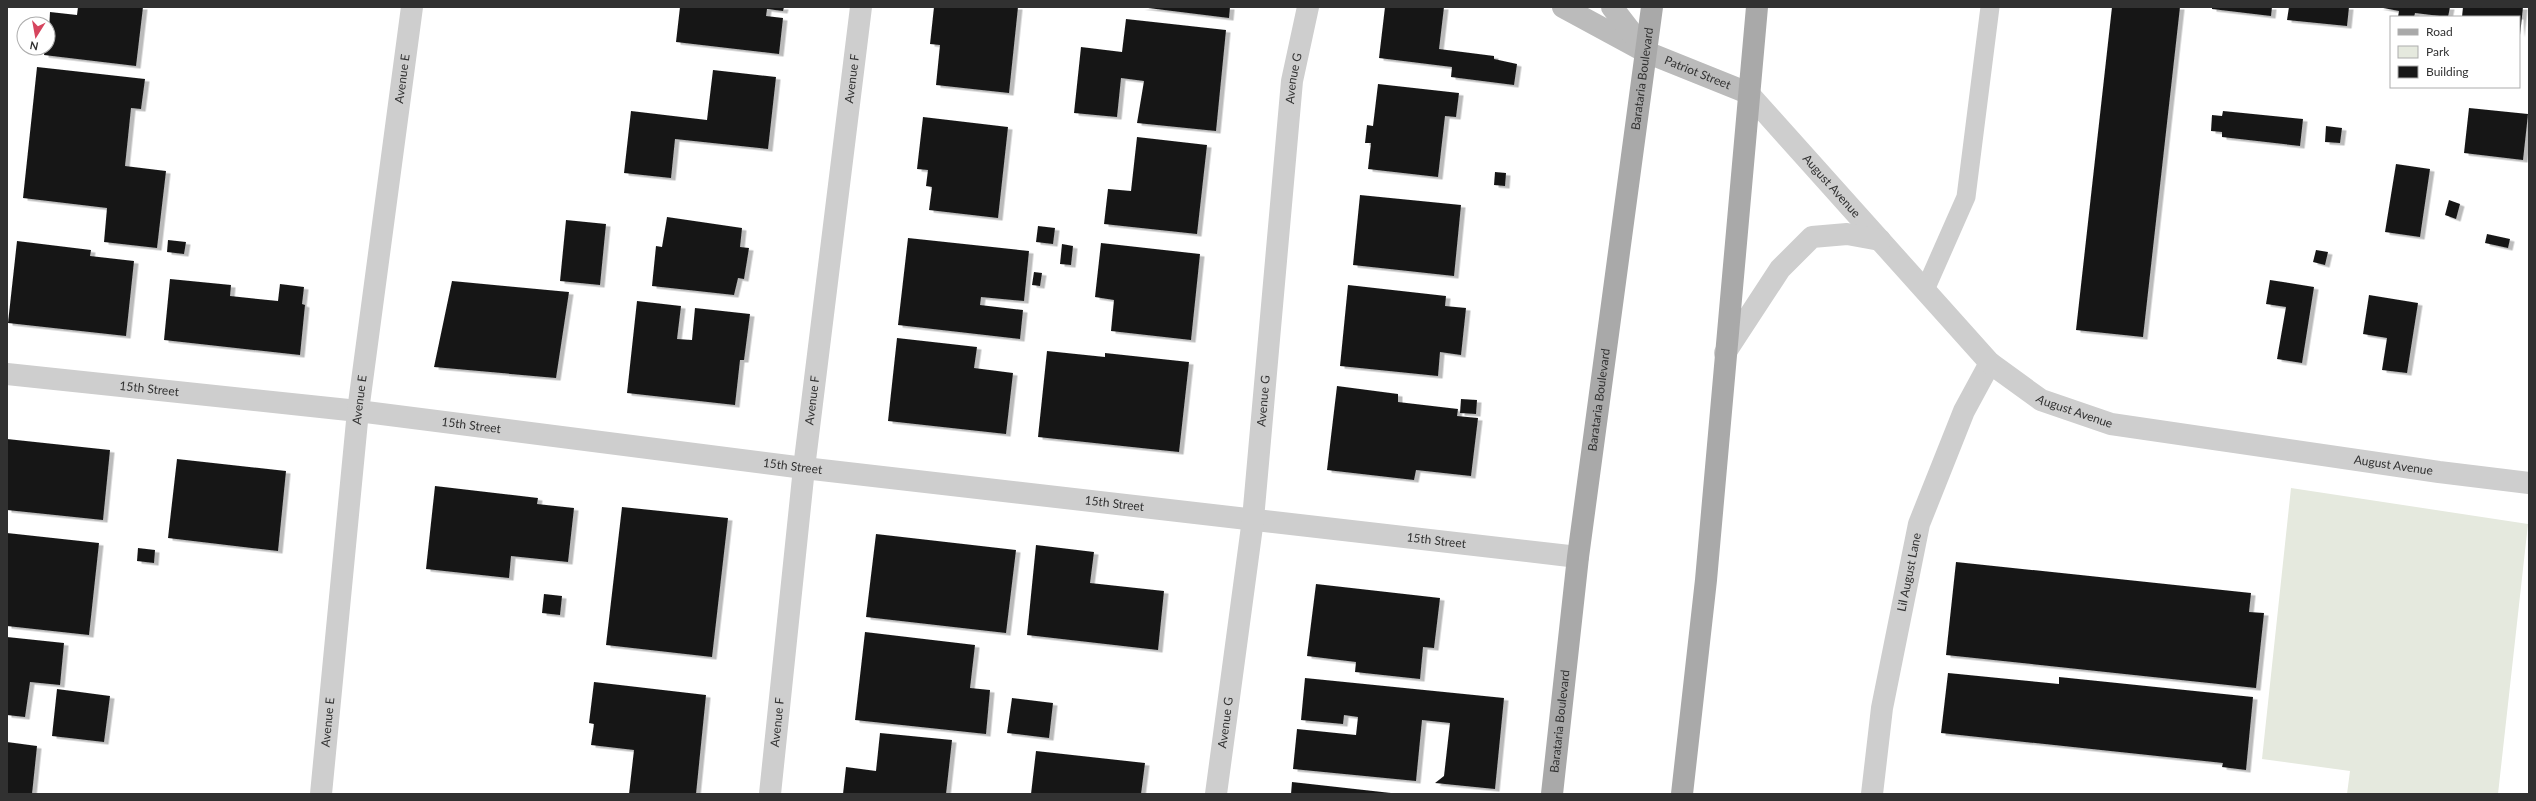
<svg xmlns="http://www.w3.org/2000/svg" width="2536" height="801" viewBox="0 0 2536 801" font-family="Lato,sans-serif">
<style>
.green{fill:#e5e9de}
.building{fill:#181818;filter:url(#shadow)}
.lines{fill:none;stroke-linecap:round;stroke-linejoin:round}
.service{stroke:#cecece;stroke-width:19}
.minor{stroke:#cecece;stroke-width:22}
.tertiary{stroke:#cecece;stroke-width:22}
.secondary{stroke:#bbb;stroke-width:22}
.primary{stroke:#a9a9a9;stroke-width:22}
.labels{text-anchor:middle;stroke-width:4;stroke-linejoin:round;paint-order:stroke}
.street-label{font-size:12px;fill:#313131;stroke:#fff}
</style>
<defs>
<filter id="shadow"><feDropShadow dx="4.5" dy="2.5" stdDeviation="0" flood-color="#0004"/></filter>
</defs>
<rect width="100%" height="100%" fill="#fff"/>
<path class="green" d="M2291 488 2528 524 2498 794H2347L2350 771 2262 759Z"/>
<path class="building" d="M78 7H143L136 66 44 55 45 48H48L50 12 77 15Z
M680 7H784L783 11 767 9 766 16 783 18 779 54 676 42Z
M934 7H1018L1009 93 936 85 940 45 930 44Z
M1140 7H1230L1229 18Z
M1385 7H1444L1439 49 1494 56V59L1517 64 1514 85 1451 77 1452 67 1379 58Z
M2112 7H2180L2143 337 2076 330Z
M2212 7H2272L2271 16 2212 9Z
M2289 7H2349L2347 26 2287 20Z
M2378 7H2450L2448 17 2415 13 2414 17H2398L2399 11Z
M2463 7H2523L2520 35 2519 17H2462Z
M1126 19 1226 30 1216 131 1137 123 1144 81 1121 78 1117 117 1074 113 1081 47 1122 52Z
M37 67 145 79 141 109 131 108 125 166 166 171 157 248 104 242 107 208 23 198Z
M713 70 776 77 768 149 675 139 671 178 624 173 631 111 707 120Z
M1378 84 1459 93 1456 117 1445 116 1438 177 1368 169 1371 143H1365L1367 125 1373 126Z
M2469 108 2528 114 2523 160 2464 153Z
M2223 111 2303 119 2300 146 2222 137V132L2211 131 2212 115 2222 116Z
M923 117 1008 127 998 218 929 210 932 187 926 186 928 170 917 169Z
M2326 126 2342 128 2340 143 2325 142Z
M1137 137 1207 145 1197 234 1104 224 1108 189 1131 191Z
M2396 164 2430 169 2420 237 2385 232Z
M1495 172 1506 173 1505 186 1494 185Z
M1360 195 1461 205 1454 276 1353 265Z
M2449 200 2460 204 2456 219 2445 215Z
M667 217 742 228 740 247 749 248 744 279 738 278 734 295 652 286 656 246 662 247Z
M566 220 606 224 600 285 560 281Z
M1038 226 1055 228 1053 244 1036 242Z
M2487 234 2510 239 2508 248 2485 243Z
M908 238 1029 251 1024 301 981 297 980 305 1023 310 1020 339 898 325Z
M168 240 186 242 184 254 167 252Z
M17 241 91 250 90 256 134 261 126 336 8 323Z
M1101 243 1200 254 1191 340 1111 331 1114 300 1095 297Z
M1062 244 1073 246 1071 265 1060 264Z
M2316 250 2328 252 2325 265 2313 262Z
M1034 272 1042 273 1040 286 1032 285Z
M170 279 231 285 230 296 278 301 280 284 304 287 302 304 305 305 300 355 164 340Z
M2270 280 2314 287 2302 363 2277 359 2286 307 2266 304Z
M452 281 569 292 556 378 434 367Z
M1348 285 1446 296 1445 306 1466 308 1461 355 1440 352 1438 376 1340 366Z
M2369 295 2418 303 2407 373 2382 370 2387 338 2363 334Z
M637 301 681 306 677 339 692 340 695 308 750 314 744 360H740L735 405 627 393Z
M897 338 977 347 974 368 1013 373 1006 434 888 421Z
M1047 351 1105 357V353L1189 362 1179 452 1038 437Z
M1337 386 1398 394V402L1458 409 1457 416 1478 418 1471 476 1416 470 1414 480 1327 470Z
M1461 399 1477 400 1476 414 1460 413Z
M7 439 110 450 103 520 7 510Z
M177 459 286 471 278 551 168 538Z
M435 486 538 498 537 504 574 508 568 562 511 556 509 578 426 569Z
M622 507 728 518 712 657 606 645Z
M7 533 99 543 89 635 7 626Z
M876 534 1016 550 1006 633 866 617Z
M1036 545 1094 552 1090 583 1164 591 1158 650 1027 635Z
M138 548 155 550 154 563 137 561Z
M1956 562 2251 593 2249 612 2264 613 2256 688 1946 655Z
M1316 584 1440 598 1434 648 1423 647 1420 679 1355 672 1356 662 1307 656Z
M544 594 562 596 560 615 542 613Z
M865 632 975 645 970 688 990 690 986 734 855 720Z
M7 637 64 643 60 685 30 682 25 717 7 715Z
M1948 673 2059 684V677L2253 697 2246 770 2222 767 2223 763 1941 733Z
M1305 678 1504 698 1495 789 1435 783 1444 776 1450 723 1422 720 1416 781 1293 769 1297 729 1356 735 1358 717 1344 715 1343 724 1301 720Z
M594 682 706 695 696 794H629L634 750 591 745 594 724 589 723Z
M57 689 110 696 104 742 52 736Z
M1012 698 1053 703 1049 738 1007 733Z
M880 733 952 740 946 794H843L846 767 876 771Z
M7 742 37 746 32 794H7Z
M1036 751 1145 763 1141 794H1031Z
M1292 782 1391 793V794H1291Z"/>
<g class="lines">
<path class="service" d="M1925 290 1966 197 1990 7"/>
<g class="minor">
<path id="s1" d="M7 374 358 411 804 468 1578 557"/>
<path id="s2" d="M321 794 358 411 412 7"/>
<path id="s3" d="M770 794 804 468 861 7"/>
<path id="s4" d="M1216 794 1253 519 1292 81 1308 7"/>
<path id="s5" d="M1872 794 1882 708 1919 524 1964 411 1990 363"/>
</g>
<g class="tertiary">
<path id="s6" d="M1748 93 1990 363 2041 400 2111 424 2439 472 2529 483"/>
<path d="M1725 353 1780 269 1812 237 1847 234 1880 240"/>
</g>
<g class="secondary">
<path id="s7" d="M1563 7 1646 52 1748 93"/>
<path d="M1612 7 1642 46"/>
</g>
<g class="primary">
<path id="s8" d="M1552 794 1578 557 1652 7"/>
<path d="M1682 794 1706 580 1757 7"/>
</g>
</g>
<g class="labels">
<g class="street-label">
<text dy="4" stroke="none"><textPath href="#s7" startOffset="150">Patriot Street</textPath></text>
<text dy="4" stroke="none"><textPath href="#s3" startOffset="720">Avenue F</textPath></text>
<text dy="4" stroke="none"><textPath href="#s4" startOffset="720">Avenue G</textPath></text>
<text dy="4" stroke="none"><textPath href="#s2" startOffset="720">Avenue E</textPath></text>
<text dy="4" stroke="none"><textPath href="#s8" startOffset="721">Barataria Boulevard</textPath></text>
<text dy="4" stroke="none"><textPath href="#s6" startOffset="125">August Avenue</textPath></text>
<text dy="4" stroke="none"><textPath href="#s1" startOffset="143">15th Street</textPath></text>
<text dy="4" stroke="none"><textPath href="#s2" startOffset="396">Avenue E</textPath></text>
<text dy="4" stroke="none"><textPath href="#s3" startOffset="396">Avenue F</textPath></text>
<text dy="4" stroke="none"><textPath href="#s4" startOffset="396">Avenue G</textPath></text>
<text dy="4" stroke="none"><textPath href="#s8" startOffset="397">Barataria Boulevard</textPath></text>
<text dy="4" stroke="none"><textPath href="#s6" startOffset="461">August Avenue</textPath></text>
<text dy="4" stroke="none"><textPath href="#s1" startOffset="467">15th Street</textPath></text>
<text dy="4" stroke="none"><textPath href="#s6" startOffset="785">August Avenue</textPath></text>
<text dy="4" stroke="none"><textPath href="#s1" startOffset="791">15th Street</textPath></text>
<text dy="4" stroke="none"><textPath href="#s1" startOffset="1115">15th Street</textPath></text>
<text dy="4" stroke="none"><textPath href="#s1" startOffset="1439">15th Street</textPath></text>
<text dy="4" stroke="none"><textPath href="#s5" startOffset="225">Lil August Lane</textPath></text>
<text dy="4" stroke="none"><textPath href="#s2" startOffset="72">Avenue E</textPath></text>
<text dy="4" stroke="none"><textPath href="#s3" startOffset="72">Avenue F</textPath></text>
<text dy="4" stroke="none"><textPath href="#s4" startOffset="72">Avenue G</textPath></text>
<text dy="4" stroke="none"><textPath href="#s8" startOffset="73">Barataria Boulevard</textPath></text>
</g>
</g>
<rect width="2536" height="801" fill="none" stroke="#313131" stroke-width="16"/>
<rect x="2390" y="16" width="130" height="72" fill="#ffffff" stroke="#adadad"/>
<rect x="2398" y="29" width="20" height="6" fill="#a9a9a9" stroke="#adadad"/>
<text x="2426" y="36" font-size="12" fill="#313131">Road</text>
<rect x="2398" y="46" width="20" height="12" fill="#e5e9de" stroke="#adadad"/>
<text x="2426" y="56" font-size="12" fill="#313131">Park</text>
<rect x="2398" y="66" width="20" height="12" fill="#181818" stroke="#adadad"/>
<text x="2426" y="76" font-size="12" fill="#313131">Building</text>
<g transform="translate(36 36) rotate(191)"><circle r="19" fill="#ffffff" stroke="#adadad"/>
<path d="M0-3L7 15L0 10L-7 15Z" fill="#d6455e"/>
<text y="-6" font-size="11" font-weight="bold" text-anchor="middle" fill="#313131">N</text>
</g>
</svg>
